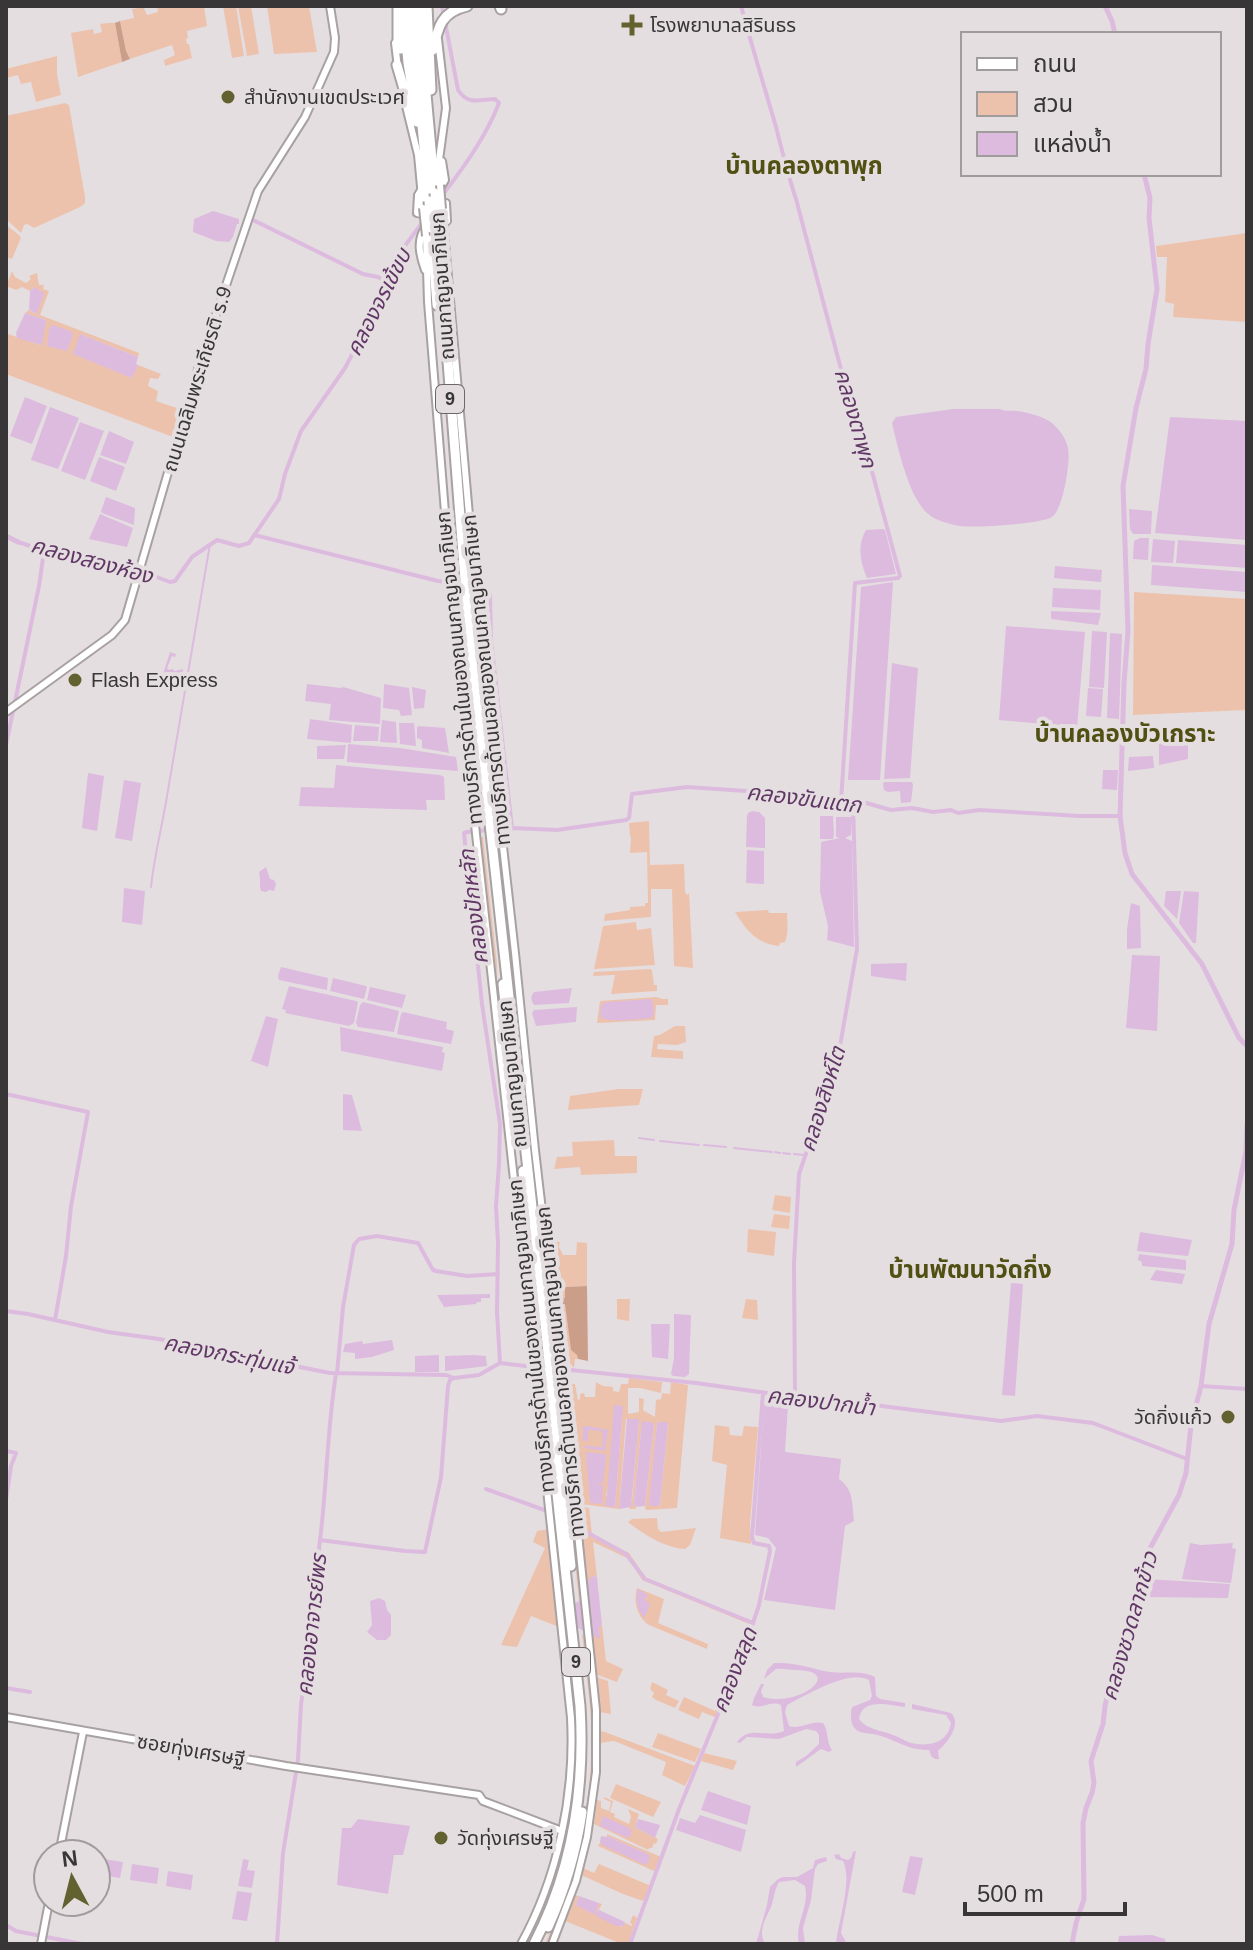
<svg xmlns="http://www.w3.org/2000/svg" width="1253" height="1950" viewBox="0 0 1253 1950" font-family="Arial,'Noto Sans Thai',sans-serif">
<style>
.green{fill:#edc2ad;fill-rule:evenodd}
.forest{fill:#cb9e89}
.water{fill:#dcbbdf}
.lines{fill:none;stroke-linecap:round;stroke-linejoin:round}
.stream{stroke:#dcbbdf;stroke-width:2}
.canal{stroke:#dcbbdf;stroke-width:4}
.river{stroke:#dcbbdf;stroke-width:5}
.secondary-casing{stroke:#a8a1a2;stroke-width:10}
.highway-casing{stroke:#a8a1a2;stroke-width:13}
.secondary{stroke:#fff;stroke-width:6}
.highway{stroke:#fff;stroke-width:9}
.secondary-bridge-casing{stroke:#a8a1a2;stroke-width:10;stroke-linecap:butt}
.highway-bridge-casing{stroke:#a8a1a2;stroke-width:13;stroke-linecap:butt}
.secondary-bridge{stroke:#fff;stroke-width:6}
.highway-bridge{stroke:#fff;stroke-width:9}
.poi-dot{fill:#61622f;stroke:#e5dee0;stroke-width:3}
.labels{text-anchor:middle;stroke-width:8;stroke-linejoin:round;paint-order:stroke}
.shield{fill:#e5dee0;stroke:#6c6869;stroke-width:2}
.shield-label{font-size:18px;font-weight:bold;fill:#383636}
.poi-label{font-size:20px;fill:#383636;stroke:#e5dee0;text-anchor:start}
.street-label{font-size:20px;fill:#383636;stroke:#e5dee0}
.water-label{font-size:22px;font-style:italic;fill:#613766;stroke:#e5dee0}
.quarter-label{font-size:24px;font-weight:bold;fill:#505013;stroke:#e5dee0}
</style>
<rect width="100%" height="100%" fill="#e5dee0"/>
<path class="green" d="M139 6H143L147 15 158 12 157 6H204L207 26 187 31 188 38 186 39 187 44H189L192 58 165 66 164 60 175 55 172 45 130 59 126 51 120 21 134 18 132 9 139 8Z
M223 6H236L244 56 232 58Z
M238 6H251L259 54 247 56Z
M267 6H309L317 52 274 54Z
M108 23H115L122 62 78 77 71 33 93 29 94 34 102 32 100 24Z
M57 56V74L61 95 36 102 31 82 21 84 18 75 6 78V69Z
M65 103 69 105 85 197V203L80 207 34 228 27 224 24 225 21 233 6 219V116Z
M6 225 19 235 21 238 12 259 6 257Z
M1247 233V322L1173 317 1174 304 1165 302 1167 257H1157L1156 246Z
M12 271 15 277 26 283 31 279 29 276 37 273 39 285H44L43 289 49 291 40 315 139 353 138 357 80 334 131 378 138 365 161 374 158 379 150 378 148 386 158 391 156 401 180 409 173 437 6 374V341L8 334 41 345 46 320 25 313 29 310 36 314 34 287 30 291 22 287 16 290 6 286Z
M1134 592 1247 599V710L1133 715Z
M649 821 650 865 684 864 685 892 687 895 689 893 693 968 674 966 672 889H651V917L604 921 605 914 630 910V907L645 906V903H648L647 852 630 853 631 837H630L629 823Z
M497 836H500L554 1330 552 1338 553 1364Z
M479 837H483L497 964V1002Z
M768 910 769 913H787C787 924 789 931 785 942L780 943 779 946C757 944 746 930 735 912Z
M636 922 637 930 651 928 655 965 594 969 603 926Z
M650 969 652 970 654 985H657V991L611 994 615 975 593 976 594 972Z
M656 997 663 999H668V1005H656L655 1020 597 1023 600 1001Z
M675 1026H685L686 1042 677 1045 658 1044 657 1049 683 1051V1059L651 1057 654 1036 660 1035Z
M502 1041 521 1218 529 1268 540 1363 533 1336 501 1042Z
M618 1089H643L639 1105 568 1110 570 1096Z
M614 1140 615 1156H637V1173L581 1175 580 1167 554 1169 557 1157 573 1156 572 1142Z
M775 1195 791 1197 790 1213 772 1210Z
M774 1214 790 1216 789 1229 771 1227Z
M748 1229 776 1232 774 1256 747 1252Z
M550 1241 560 1242 559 1247 563 1255H576L577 1242 587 1243V1286L565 1287V1298L559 1299 557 1297H554L548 1244Z
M617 1299H630L629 1321 617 1319Z
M746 1299 757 1300 758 1320 742 1318Z
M565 1303 571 1349 577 1355 578 1359H575L574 1368 570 1363 568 1344 564 1341 560 1304Z
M629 1378 662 1382 661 1393 640 1388H628V1414L639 1412V1398L644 1399 643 1410 655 1417 656 1400 661 1399 662 1393 670 1394 671 1382 688 1385 677 1508 646 1510 645 1507 654 1424 641 1430 634 1503 636 1509H629L632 1500 639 1421 626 1419 619 1509 582 1504 579 1478H574L563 1385 575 1384 578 1400 580 1399V1394L584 1393 585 1397H595L596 1382 603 1386 613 1387V1391L619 1392 621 1384H628ZM622 1418 615 1507 606 1496ZM659 1422 668 1424 660 1504 658 1506H649L657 1423Z
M540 1385H542L577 1709C580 1791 566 1870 530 1944H526L550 1887 560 1854 567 1823 574 1766 543 1435Z
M556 1386H557L576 1506 589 1508 592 1534 629 1553 646 1578 717 1608 751 1620 749 1624 642 1580 629 1559 593 1542 597 1577 593 1576 579 1601Z
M715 1425 729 1427 730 1435 742 1436 744 1426 758 1427 750 1523 751 1544 720 1538 727 1465 712 1461Z
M657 1518 658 1529 661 1532 696 1528 690 1545 685 1549C665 1548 643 1534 628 1522L632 1519Z
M549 1529 559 1627 531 1616 517 1647 501 1645 545 1548 533 1542 537 1531Z
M637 1588 664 1599 658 1623 708 1644 707 1649 649 1625C637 1617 633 1601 637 1588Z
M602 1625 606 1661 623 1669 617 1682 595 1674 590 1634 599 1633V1627Z
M582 1634 588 1641C595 1718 601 1787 580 1863 572 1890 559 1917 549 1944H545C576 1873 595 1798 591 1721 589 1692 585 1663 582 1634Z
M596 1677 608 1681 611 1714 599 1712Z
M652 1682 668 1690 666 1695 679 1701 675 1708 656 1700 652 1697 654 1693 650 1689Z
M684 1697 715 1711 717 1708V1716L715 1717 702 1712 699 1719 678 1710Z
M599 1731 605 1732 695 1766 685 1786 662 1775 666 1762 614 1741 600 1743Z
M658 1733 701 1749 695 1762 652 1747Z
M704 1753 737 1761 733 1770 701 1761Z
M616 1784 661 1802 653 1817 610 1798Z
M604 1797 613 1801 610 1812 615 1814 614 1817 629 1824 631 1817 628 1809 639 1814 635 1827 658 1839 656 1844 654 1843 652 1848H649L648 1850 594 1824 597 1800 601 1801V1808L609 1811 611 1802 604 1799Z
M607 1834 661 1857 654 1871 598 1846 601 1841 650 1855 607 1836Z
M599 1864 651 1886 643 1901 623 1894 581 1875 583 1868 594 1873Z
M575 1895 579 1896 576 1905 596 1913 599 1903 602 1904 597 1913 621 1927 625 1923 632 1926V1924L630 1923 633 1915 637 1918 628 1944H622L565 1921Z"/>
<path class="forest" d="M120 21 126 51 130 59 122 62 115 23Z
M587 1286 588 1361 578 1359 577 1355 571 1350 565 1304H560L559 1299 565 1298V1287Z"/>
<path class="water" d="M213 211 239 219V224H237L233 237 229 242 216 241 193 232 194 219Z
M34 287 44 293 37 314 29 310 30 291Z
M25 313 46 320 42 345 17 338 16 333Z
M53 325 70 331 73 334 67 351 47 346 49 329Z
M80 334 138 357 136 364 138 365 132 378 73 354Z
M25 397 47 406 32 444 10 436Z
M50 407 79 418 58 469 31 460Z
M1000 409C1007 412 1010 410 1017 411 1027 412 1045 417 1052 423 1059 429 1066 438 1068 448 1071 461 1063 510 1052 517 1042 524 973 528 960 526 949 524 936 521 927 513 908 495 898 448 892 423L896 417 953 409Z
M1170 417 1247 421V540L1155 533Z
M80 422 104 431 85 480 61 471Z
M109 431 134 442 126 464 100 455Z
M99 457 125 467 116 491 90 481Z
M106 497 135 508 134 525 102 513 101 511Z
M1129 509 1152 511 1151 534H1133L1130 529Z
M100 514 133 528 127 547 89 539Z
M883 529 885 530 896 574 867 578C860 562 857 545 866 530Z
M1140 538H1149L1148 560 1133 559 1134 541Z
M1153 539 1175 541 1173 563 1151 562Z
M1178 540 1247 545V568L1176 563Z
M1152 565 1247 572V592L1151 585Z
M1055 566 1102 570 1101 582 1054 578Z
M893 582 880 780H848L861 587Z
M1053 588 1101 590 1100 610 1052 607Z
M1051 611 1101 613 1098 625 1051 619Z
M1006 626 1085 632 1077 727 999 720Z
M1092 631 1107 632 1104 688 1089 687Z
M1110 633 1122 634 1119 719 1107 718Z
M170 652 176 654 175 657 172 656 167 668 169 670 172 669 175 671 183 669 182 679 173 678 160 689 150 687 152 680 160 682 165 679 164 671Z
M892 663 918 668 910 778 884 779Z
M307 684 341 688 343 687 381 698 380 724 329 720 331 704 305 701Z
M384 684 409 688 412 715 401 716 399 710 383 708Z
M412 687 426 690 424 708 414 709Z
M1088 688 1103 689 1101 717 1086 716Z
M310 719 352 725 351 743 307 739Z
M382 720 396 722 397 743 380 742Z
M399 723H414L416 746 400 744Z
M355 725 379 727 378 741H353Z
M420 726 445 728 449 753 422 748V740L417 738V727Z
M1188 740V759L1159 765V742Z
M348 744 400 748 456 757 458 771 347 762Z
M346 745 344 759H317V746Z
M1153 756 1154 768 1128 771 1129 757Z
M336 765 440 775 444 777 445 800H426L427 810 299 806 301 787 334 788Z
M1103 770H1118L1117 790 1102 789Z
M88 773 104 776 97 831 82 828Z
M124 780 141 783 132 841 115 838Z
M885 782H912L913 785 911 802 901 803 900 791 888 792 884 790 883 783Z
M752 811 759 812 765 818V848L746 847 747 816 748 813Z
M820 816H833L834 835 833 839H820Z
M836 817H852L851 835 845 838 852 841 854 947 827 940 828 926 820 892 821 842 840 838 836 837Z
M747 850 764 851V884L746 883Z
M266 867 270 879 274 880 276 884 274 891 269 890 266 892 261 891C259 886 261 879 259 872Z
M124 888 145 891 142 925 122 922Z
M1166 891H1181L1177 919 1164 906Z
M1184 891 1199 892 1196 943H1193L1179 923Z
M1131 903 1140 906 1141 948 1127 949V929Z
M1132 955 1160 956 1157 1031 1126 1028Z
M907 963 906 981 871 976V964Z
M281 967 328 978 327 990 279 980 278 976Z
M333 978 366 986 367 987 364 999 330 991Z
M289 986 356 1001 358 1002 354 1023 349 1026 285 1013 286 1010 282 1009Z
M370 987 406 995 402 1008 367 1000Z
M572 988 569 1003 534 1005C531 1000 530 997 534 992Z
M652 999 654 1014 651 1018C635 1019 616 1023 601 1018L600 1012 602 1004 608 1002Z
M363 1002 399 1011 394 1032 358 1027 356 1023 360 1005Z
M577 1007 576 1022 536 1026 532 1013 534 1010Z
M403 1012 447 1022 446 1029 454 1031 451 1044 397 1034 401 1014Z
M266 1016 278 1019 268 1067 251 1061Z
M340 1027 443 1047 442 1052 445 1053 442 1071 341 1051Z
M343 1094 352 1095 362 1131 343 1130Z
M1140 1232 1192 1240 1188 1256 1137 1251Z
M1139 1254 1186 1260V1270L1142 1266V1262L1138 1260Z
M1156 1270 1185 1274 1182 1284 1150 1280Z
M1011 1283 1023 1284 1015 1396 1002 1395Z
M490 1294V1298H481V1302H477L476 1304 444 1307 437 1295Z
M674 1314 691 1315 689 1374 685 1377 673 1376 671 1374 674 1358Z
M651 1324H670L668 1359 652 1357Z
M392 1340 394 1350 372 1357 355 1359V1353L343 1352 345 1344 362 1341 363 1344Z
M439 1355V1372H415V1356Z
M473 1355 486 1356 487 1366 445 1371V1356Z
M764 1403 788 1405 785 1452 841 1459 839 1479C854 1490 852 1503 854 1521L845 1526 835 1610 764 1600 776 1548 768 1538 755 1535Z
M614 1405 623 1406 615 1507 605 1506 607 1494Z
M627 1419H638L639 1421 631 1507 619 1509Z
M642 1421 654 1423 645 1506 635 1507 634 1503Z
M659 1422H667L668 1424 660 1504 658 1506H649V1503L657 1423Z
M587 1426 608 1430 605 1451 584 1448V1446L603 1447 602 1431 588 1430V1441H583V1427Z
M586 1452 605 1454 606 1455 603 1483 594 1484 603 1485 602 1504 591 1503 590 1501Z
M1190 1543 1201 1545 1233 1543 1232 1548 1236 1549 1231 1583 1182 1579Z
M593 1576 597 1577 602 1625 599 1627 600 1639 574 1626 572 1606 580 1600 590 1578Z
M1146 1579 1230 1584 1228 1598 1144 1597Z
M638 1589 648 1595 645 1599 650 1605 644 1618C637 1609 635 1600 638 1589Z
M379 1598 385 1601 387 1610 391 1615V1635L386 1640H377L367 1632 372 1625 370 1601Z
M774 1663C797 1662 809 1668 830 1672 845 1674 861 1670 875 1677L876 1696 880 1699 905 1703V1707C889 1705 862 1697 859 1719 867 1730 881 1730 893 1735 899 1737 905 1741 911 1743 929 1747 948 1743 951 1723L946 1715 912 1709V1704L951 1713C962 1724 948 1742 938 1751L939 1759C932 1760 931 1755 929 1750 910 1751 895 1740 878 1735 872 1733 863 1734 858 1731 850 1726 850 1715 852 1707L870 1700 872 1696 869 1680C849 1669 807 1695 787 1705L785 1712 789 1726C800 1730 811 1720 823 1723 829 1731 826 1742 832 1750L829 1752 821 1749 796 1767V1762L806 1756 819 1744V1735L816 1731 806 1729 779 1739 747 1737 740 1743 737 1742C750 1724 765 1739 784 1731L781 1705C770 1700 761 1710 752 1705L754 1698 761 1684H764L761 1691 763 1697C800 1708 846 1670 795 1670 789 1670 783 1668 776 1669L764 1679 767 1670Z
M708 1791 751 1806 747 1825 701 1810Z
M700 1815 746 1830 741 1852 676 1830 680 1818 695 1823Z
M603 1816 631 1829V1835L628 1838 600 1826Z
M358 1819 410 1826 403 1855H394L388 1894 337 1885 342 1828H351Z
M638 1819 660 1825 655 1838 635 1827Z
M601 1836 606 1837 607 1836 648 1854 650 1857 648 1863 645 1865 602 1845 600 1841Z
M856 1851 841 1933 847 1944H836C838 1921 853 1881 843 1861L836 1859 834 1855 839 1854 841 1858 848 1860 851 1858 853 1852Z
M910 1856 923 1858 915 1895 902 1892Z
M826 1857 827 1861 818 1864 815 1869 811 1900 803 1928 805 1944H799C794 1923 810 1907 805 1886L795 1880 779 1882C774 1890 774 1899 771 1907 765 1920 758 1931 765 1944H756L767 1905 770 1887 778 1879 783 1877H797L813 1868 815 1860Z
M96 1858 123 1862 120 1878 96 1874Z
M243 1859 249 1860 247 1870 255 1871 252 1888 238 1886Z
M132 1864 159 1868 157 1884 130 1880Z
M168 1871 193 1875 191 1890 166 1886Z
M237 1891 252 1893 247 1921 232 1919Z
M579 1896 599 1903 596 1913 599 1910 625 1922 624 1926H616L596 1916V1913L593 1914 576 1905Z
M1152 1935 1165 1939 1166 1944H1118L1119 1936Z"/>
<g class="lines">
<path class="stream" d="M151 887C154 858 161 831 166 802L210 544
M639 1138 654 1140
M660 1141 699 1145
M704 1145 726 1147
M734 1148 772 1152
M775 1152 780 1153
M783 1153 790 1154
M794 1154 805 1155"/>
<path class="canal" d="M741 6C752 46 764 86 776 127 782 151 788 175 796 199L856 426 873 475 900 576 898 578 855 583 841 802
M442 196C463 168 486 137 499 103L495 99C478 100 468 105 458 90L442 6
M251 219 363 274 378 277 388 283
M254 535 438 581 466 584
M18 542 51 553 119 563 170 582 175 581 192 557 217 540 239 546 249 543 279 499 285 474 301 431 345 368 378 305 401 251 425 219
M475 586 482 587 490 594 491 640 512 828
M6 745 39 586 44 551
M6 1094 88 1112 71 1206 66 1256 55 1320
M6 1311 28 1314 108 1332 159 1339 330 1373 446 1375 454 1378 479 1375 500 1363 544 1368
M500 1363 497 1312 498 1243 496 1206 499 1164 500 1124 482 1004 464 833 467 832 512 828 557 830 626 820 629 818 632 794 687 787 820 796 841 802 866 803 891 810 912 808 933 812 951 810 958 813 979 810 1080 816H1120
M561 1369 696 1383 823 1401H842L1001 1421 1037 1416 1093 1423 1187 1459
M337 1374 343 1307 354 1245 359 1239 377 1236 418 1243 433 1270 436 1271 467 1276 498 1274
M1201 1386 1247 1389
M795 1396 794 1263 799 1174 812 1136 815 1117 825 1091 830 1069 840 1046 857 949 853 803
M6 1451 16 1453 11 1466 6 1500
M486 1489 547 1511
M581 1529 626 1554 645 1579 753 1623
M320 1540C327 1485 327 1429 336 1374
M6 1688 30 1692
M6 1925 16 1931 82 1944
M277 1944 283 1853 298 1760 301 1704 312 1633V1607L320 1540 405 1551 425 1552 441 1477 448 1386 450 1380 454 1378
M630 1944 679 1809 742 1656 759 1605 770 1551 769 1546 754 1543 752 1537 763 1393"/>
<path class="river" d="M1105 6 1112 21 1115 34
M1144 174 1150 198 1149 218 1157 289 1148 344 1146 369 1136 408 1123 486 1128 631 1124 683 1120 816 1125 853 1132 874 1202 964 1239 1038 1247 1046
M6 536 18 542
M1072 1944 1076 1923 1084 1899 1083 1823 1086 1808 1092 1793 1094 1783 1091 1761 1103 1724 1105 1706 1109 1688 1124 1651 1127 1627 1140 1592 1148 1552 1179 1495 1186 1473 1191 1425 1201 1386 1209 1324 1232 1244 1234 1210 1246 1151 1247 1124"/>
<g class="secondary-casing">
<path id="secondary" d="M438 39 446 108 439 160 440 185
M395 43 398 68
M404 98 418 155 423 208
M440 188 445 180 442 161
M421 190 418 195 417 213 421 214 424 210
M439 209 444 203H446L447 221
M442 209 481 651 515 953 535 1150 567 1426 596 1710V1772L587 1837 576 1881 552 1944
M426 236 428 302 457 661 526 1289 571 1718C575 1795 558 1877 521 1944
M425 270C420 256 416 241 425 228
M6 712 112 635 125 620 201 359 258 191 305 117 334 52 335 38 330 6
M6 1717 286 1766 479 1795 483 1801 562 1831
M59 1854 83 1732
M41 1944 49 1902"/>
</g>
<g class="highway-casing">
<path id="highway" d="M398 6V43L400 49 405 48 406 40
M403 6 408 63 415 105
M411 6 429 201
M418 6 435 193
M427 6 431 90
M500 6 501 9
M433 50C438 27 441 12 467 6
M397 65 404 89 417 122
M437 220 469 632 549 1362
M431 228 437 305
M503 984 508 1033
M513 1129 515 1101
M523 1171 527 1208
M551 1374 571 1566
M548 1927C565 1890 576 1852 582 1812
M534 1944C572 1871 585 1788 580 1706L544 1374"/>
</g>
<use href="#secondary" class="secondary"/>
<use href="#highway" class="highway"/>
<g class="secondary-bridge-casing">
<path id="secondary-bridge" d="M440 185 442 209
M423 208 426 236"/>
</g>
<g class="highway-bridge-casing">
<path id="highway-bridge" d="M435 193 437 220
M429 201 431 228
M549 1362 551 1374
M543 1363 544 1374"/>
</g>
<use href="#secondary-bridge" class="secondary-bridge"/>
<use href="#highway-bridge" class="highway-bridge"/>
</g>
<g class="poi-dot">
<path d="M628 13h8v8h8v8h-8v8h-8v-8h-8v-8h8z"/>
<circle cx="228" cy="97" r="8"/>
<circle cx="75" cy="680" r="8"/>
<circle cx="1228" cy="1417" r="8"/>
<circle cx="441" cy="1838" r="8"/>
</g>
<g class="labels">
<g class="shield">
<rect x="436" y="385" width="28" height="28" rx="6"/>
<rect x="562" y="1648" width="28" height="28" rx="6"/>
</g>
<g class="shield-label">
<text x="450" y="405">9</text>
<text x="576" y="1668">9</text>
</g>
<g class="poi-label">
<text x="650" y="32">โรงพยาบาลสิรินธร</text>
<text x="244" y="104">สำนักงานเขตประเวศ</text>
<text x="91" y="687">Flash Express</text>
<text x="1212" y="1424" text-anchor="end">วัดกิ่งแก้ว</text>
<text x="457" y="1845">วัดทุ่งเศรษฐี</text>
</g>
<g class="street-label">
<text transform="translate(442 286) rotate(-94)" y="7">ถนนกาญจนาภิเษก</text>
<text transform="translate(197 379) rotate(-73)" y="7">ถนนเฉลิมพระเกียรติ ร.9</text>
<text transform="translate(459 668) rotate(-96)" y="7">ทางบริการด้านในของถนนกาญจนาภิเษก</text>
<text transform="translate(486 680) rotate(-96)" y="7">ทางบริการด้านนอกของถนนกาญจนาภิเษก</text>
<text transform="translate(512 1074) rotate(-96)" y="7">ถนนกาญจนาภิเษก</text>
<text transform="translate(531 1336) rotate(-96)" y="7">ทางบริการด้านในของถนนกาญจนาภิเษก</text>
<text transform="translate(560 1372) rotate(-96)" y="7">ทางบริการด้านนอกของถนนกาญจนาภิเษก</text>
<text transform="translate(191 1750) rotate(10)" y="7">ซอยทุ่งเศรษฐี</text>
</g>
<g class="water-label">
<text transform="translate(378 302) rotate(-63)" y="8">คลองจรเข้ขบ</text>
<text transform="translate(856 418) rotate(74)" y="8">คลองตาพุก</text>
<text transform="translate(92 560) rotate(15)" y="8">คลองสองห้อง</text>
<text transform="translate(804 798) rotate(7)" y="8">คลองขันแตก</text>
<text transform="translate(473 907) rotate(-97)" y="8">คลองปักหลัก</text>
<text transform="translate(822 1099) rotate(-73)" y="8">คลองสิงห์โต</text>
<text transform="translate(229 1354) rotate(11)" y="8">คลองกระทุ่มแจ้</text>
<text transform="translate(821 1401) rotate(7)" y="8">คลองปากน้ำ</text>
<text transform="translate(311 1625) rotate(-84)" y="8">คลองอาจารย์พร</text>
<text transform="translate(1129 1626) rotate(-74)" y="8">คลองชวดลากข้าว</text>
<text transform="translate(734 1670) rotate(-69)" y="8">คลองสลุด</text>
</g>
<g class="quarter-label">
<text x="804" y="174">บ้านคลองตาพุก</text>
<text x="1125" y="742">บ้านคลองบัวเกราะ</text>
<text x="970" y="1278">บ้านพัฒนาวัดกิ่ง</text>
</g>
</g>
<rect width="1253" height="1950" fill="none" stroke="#383636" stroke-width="16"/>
<rect x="961" y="32" width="260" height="144" fill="#e5dee0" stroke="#a09b9c" stroke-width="2"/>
<rect x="977" y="58" width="40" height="12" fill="#ffffff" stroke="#a09b9c" stroke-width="2"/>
<text x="1033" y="72" font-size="24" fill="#383636">ถนน</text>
<rect x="977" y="92" width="40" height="24" fill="#edc2ad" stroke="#a09b9c" stroke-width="2"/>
<text x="1033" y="112" font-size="24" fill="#383636">สวน</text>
<rect x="977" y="132" width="40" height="24" fill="#dcbbdf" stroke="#a09b9c" stroke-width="2"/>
<text x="1033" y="152" font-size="24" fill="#383636">แหล่งน้ำ</text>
<g transform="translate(72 1878) rotate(353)"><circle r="38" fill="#e5dee0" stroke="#a09b9c" stroke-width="2"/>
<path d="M0-6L14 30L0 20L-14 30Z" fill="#61622f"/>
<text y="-12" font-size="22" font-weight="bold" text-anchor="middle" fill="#383636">N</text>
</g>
<path d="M965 1902v12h160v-12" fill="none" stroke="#383636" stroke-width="4"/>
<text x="977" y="1902" font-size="24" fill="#383636" stroke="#e5dee0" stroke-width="6" paint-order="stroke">500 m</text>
</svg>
